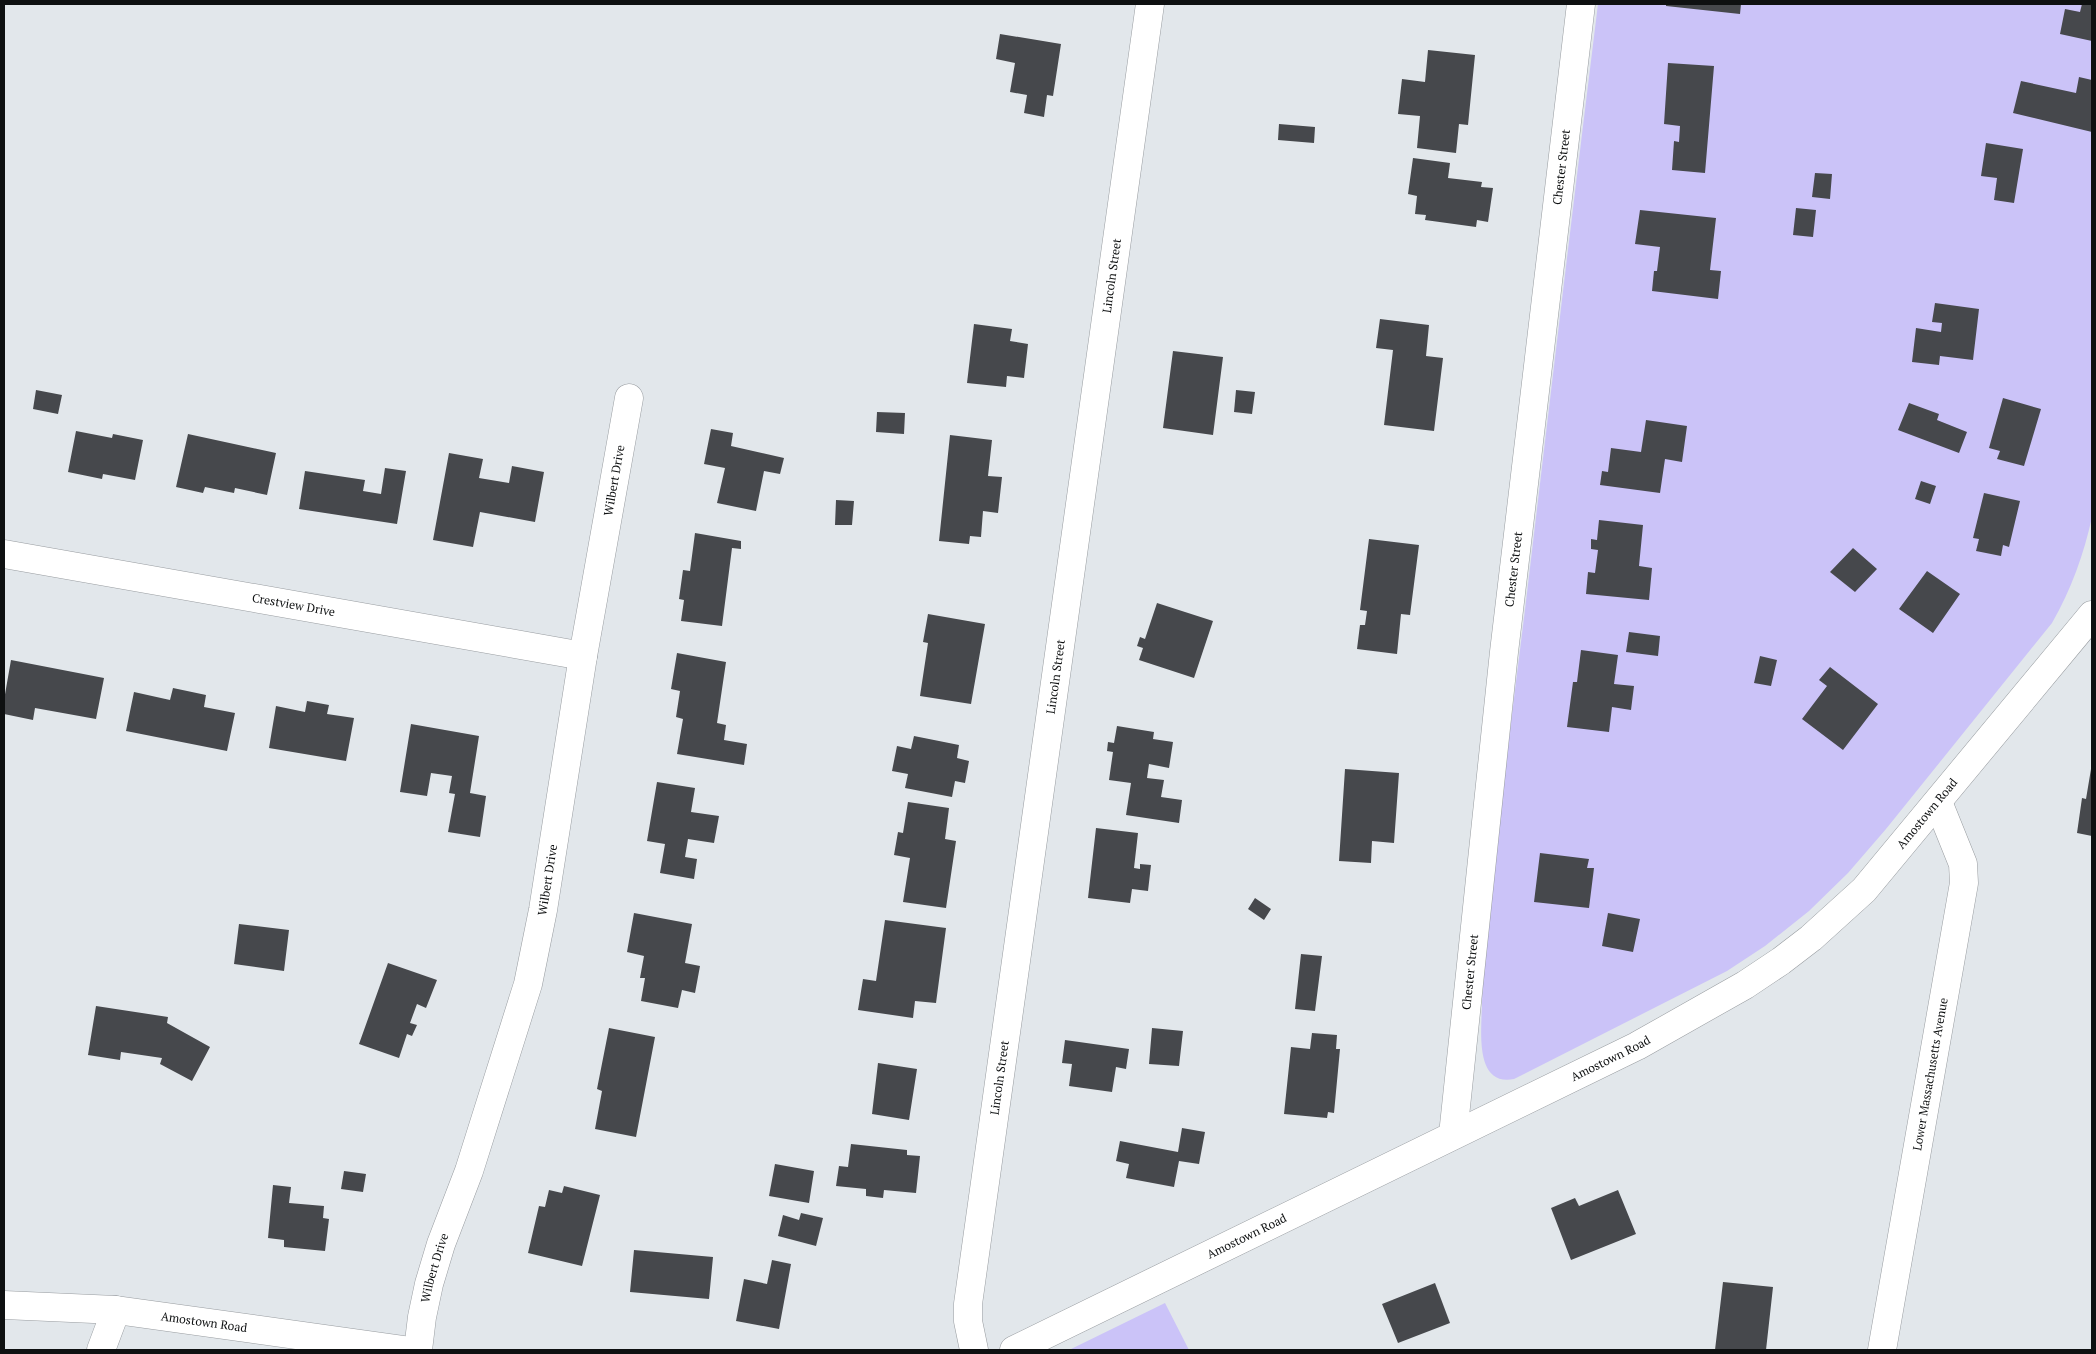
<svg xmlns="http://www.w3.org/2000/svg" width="2096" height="1354" viewBox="0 0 2096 1354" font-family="'PT Serif',serif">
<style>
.green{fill:#cbc3f8}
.building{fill:#46484c}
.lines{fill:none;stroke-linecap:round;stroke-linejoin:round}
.minor-casing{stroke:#989ca0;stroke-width:29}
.minor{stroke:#fff;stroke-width:28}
.labels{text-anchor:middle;stroke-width:5;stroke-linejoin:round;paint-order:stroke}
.street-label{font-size:12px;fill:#0e1011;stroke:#eff4f8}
</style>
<rect width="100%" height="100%" fill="#e2e7eb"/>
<path class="green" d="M1598 4H2092V517C2084 554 2071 590 2052 623L1886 829 1848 873 1809 911 1765 946 1727 971 1514 1079C1473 1087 1482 1027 1482 1002 1483 968 1488 935 1491 902 1500 804 1513 707 1525 610 1549 408 1573 206 1598 4Z
M1165 1303 1189 1350H1069Z"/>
<path class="building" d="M1666 4H1741L1740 14 1666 6Z
M2082 4H2092V41L2060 34 2065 9 2080 12Z
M1000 34 1061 44 1053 96 1047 95 1044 117 1024 113 1027 95 1010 92 1015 63 996 59Z
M1428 50 1475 55 1468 125 1459 124 1456 153 1417 148 1420 116 1398 114 1402 79 1425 82Z
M1668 63 1714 66 1705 173 1672 170 1674 141 1679 142 1680 126 1664 124Z
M2079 77 2092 80V132L2013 113 2021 81 2076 93Z
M1279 124 1315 127 1314 143 1278 140Z
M1986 143 2023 149 2014 203 1994 200 1997 178 1981 176Z
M1413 158 1450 163 1448 178 1482 182 1481 187 1493 188 1488 222 1477 220 1476 227 1425 220 1426 215 1415 214 1417 196 1408 194Z
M1815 173 1832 174 1830 199 1812 197Z
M1796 208 1816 210 1813 237 1793 235Z
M1640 210 1716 218 1710 270 1721 271 1718 299 1652 291 1654 271H1657L1660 247 1635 244Z
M1935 303 1979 309 1973 360 1940 356 1939 365 1912 362 1916 328 1941 332 1942 323 1932 322Z
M1380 319 1429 325 1426 356 1443 358 1434 431 1384 425 1393 350 1376 348Z
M974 324 1012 329 1010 341 1028 344 1024 378 1007 376 1006 387 967 383Z
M1173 351 1223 357 1213 435 1163 428Z
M36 390 62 395 58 414 33 409Z
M1236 390 1255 392 1252 414 1234 412Z
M2003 398 2041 409 2024 466 1997 459 2000 451 1989 448Z
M1909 403 1939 414 1937 420 1967 432 1959 453 1898 430Z
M877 412 905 413 904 434 876 432Z
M1646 420 1687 426 1682 462 1665 459 1660 493 1600 485 1602 471 1608 472 1611 448 1641 452Z
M711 429 733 433 731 446 784 458 780 474 764 471 756 511 717 503 725 468 704 464Z
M76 431 112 438 113 434 143 440 135 480 103 474 102 479 68 472Z
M188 434 276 453 267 495 235 488 234 493 205 487 203 493 176 487Z
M950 435 992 440 988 476 1002 477 998 513 983 511 981 537 970 536 969 544 939 541Z
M449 453 483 459 479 478 509 483 512 466 544 472 535 522 480 512 473 547 433 540Z
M385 468 406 471 397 524 299 509 305 471 365 480 363 491 381 494Z
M1921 481 1936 486 1930 504 1915 499Z
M1984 493 2020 501 2009 547 2003 545 2001 556 1976 551 1979 539 1973 538Z
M836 500 854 501 852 525H835Z
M1599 520 1643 525 1639 566 1652 568 1649 600 1586 594 1588 572 1595 573 1598 550 1591 549V539L1597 540Z
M695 533 741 541V549L732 548 722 626 681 621 684 600 679 599 683 570 690 571Z
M1369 539 1419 545 1410 615 1401 614 1397 654 1357 649 1360 625H1365L1367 611 1360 610Z
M1853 548 1877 569 1855 592 1830 572Z
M1927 571 1960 594 1933 633 1899 609Z
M1157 603 1213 621 1194 678 1139 660 1143 648 1137 646 1140 637 1145 639Z
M928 614 985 624 971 704 920 696 928 643 923 642Z
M1629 632 1660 636 1658 656 1626 652Z
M1581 650 1618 655 1614 684 1634 686 1631 710 1612 707 1609 732 1567 727 1573 682H1577Z
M677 653 726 662 717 723 726 725 724 740 747 744 744 765 677 754 683 719 676 717 680 691 671 689Z
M1760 656 1777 660 1771 686 1754 683Z
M11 660 104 678 96 719 35 708 33 720 4 714V700Z
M1830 667 1878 704 1843 750 1802 719 1827 686 1819 680Z
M173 688 206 695 204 707 235 713 227 751 126 731 134 692 170 700Z
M307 701 329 705 327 714 354 718 346 761 269 748 276 706 305 712Z
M411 724 479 736 470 793 486 796 480 837 448 832 455 794 449 793 452 776 431 773 427 796 400 792Z
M1117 726 1154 732 1153 739 1173 742 1169 768 1149 764 1147 778 1164 780 1161 797 1182 800 1179 823 1126 815 1131 783 1109 780 1113 752 1107 751 1108 742 1114 743Z
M914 736 959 745 957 758 969 761 965 783 955 781 952 797 905 788 908 774 892 771 897 746 911 749Z
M1345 769 1399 773 1394 843 1372 841 1371 863 1339 861Z
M2091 769H2092V836L2077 833 2082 798 2086 799Z
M657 782 695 788 691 812 719 816 714 843 688 839 685 857 697 859 694 879 660 873 665 844 647 841Z
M908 802 949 808 945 839 956 841 946 908 903 902 910 858 894 855 898 832 903 833Z
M1096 828 1138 833 1134 868 1140 869V864L1151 865 1148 891 1132 889 1130 903 1088 898Z
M1540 853 1589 859 1587 868H1594L1589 908 1534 902Z
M1255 898 1271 909 1264 920 1248 909Z
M634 913 692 924 685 963 700 966 695 993 682 990 678 1008 641 1001 645 978H640L644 956 627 952Z
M1608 913 1640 919 1633 952 1602 946Z
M885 920 946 928 936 1003 915 1001 913 1018 858 1010 863 979 876 981Z
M239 924 289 930 284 971 234 964Z
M1301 954 1322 956 1315 1011 1295 1009Z
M388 963 437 980 426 1008 417 1004 410 1023 417 1025 412 1036 407 1034 399 1058 359 1044Z
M96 1006 168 1017 167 1023 210 1047 192 1081 160 1064 162 1058 121 1052 120 1060 88 1055Z
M609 1028 655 1037 636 1137 595 1129 602 1091 597 1089Z
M1152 1028 1183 1031 1179 1066 1149 1064Z
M1312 1033 1337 1035 1336 1049H1340L1334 1113 1328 1112 1327 1118 1284 1114 1291 1047 1310 1049Z
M1065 1040 1129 1049 1126 1069 1116 1067 1112 1092 1069 1086 1072 1064 1062 1063Z
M878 1063 917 1069 909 1120 872 1114Z
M1182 1128 1205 1132 1199 1164 1179 1161 1174 1187 1126 1178 1129 1164 1116 1161 1120 1141 1178 1152Z
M851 1144 907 1150V1155L920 1156 916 1193 884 1190 883 1198 866 1196V1189L836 1186 839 1166 848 1167Z
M775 1164 814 1171 809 1203 769 1196Z
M344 1171 366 1174 363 1192 341 1189Z
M273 1185 291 1187 289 1203 324 1206 323 1218 329 1219 325 1251 284 1247V1240L268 1238Z
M564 1186 600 1195 582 1266 528 1253 539 1206 545 1207 549 1190 562 1193Z
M1618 1190 1636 1234 1571 1260 1551 1208 1575 1198 1579 1206Z
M801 1213 823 1218 816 1246 778 1236 783 1215 799 1220Z
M634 1250 713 1257 709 1299 630 1292Z
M772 1260 791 1264 779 1329 736 1321 744 1279 767 1284Z
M1723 1282 1773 1287 1766 1350H1715Z
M1435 1283 1450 1323 1398 1343 1382 1304Z"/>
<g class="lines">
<g class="minor-casing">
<g id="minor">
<path id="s1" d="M4 554 583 656"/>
<path id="s2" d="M1453 1135 1504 652 1581 4"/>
<path id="s3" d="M4 1305 116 1310 404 1350"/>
<path d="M101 1350 116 1310"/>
<path id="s4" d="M418 1350 422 1317 429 1284 441 1244 469 1171 528 984 543 910 583 656 629 398"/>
<path id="s5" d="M974 1350 968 1321V1304L1150 4"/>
<path id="s6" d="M1014 1350 1637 1046 1745 985 1781 961 1811 938 1864 890 2092 615"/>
<path id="s7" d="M1882 1350 1964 883 1963 864 1938 802"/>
</g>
</g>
<use href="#minor" class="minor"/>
</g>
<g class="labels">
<g class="street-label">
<text dy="4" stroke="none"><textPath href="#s2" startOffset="974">Chester Street</textPath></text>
<text dy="4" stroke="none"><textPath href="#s5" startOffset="1085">Lincoln Street</textPath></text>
<text dy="4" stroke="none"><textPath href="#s4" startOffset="894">Wilbert Drive</textPath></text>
<text dy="4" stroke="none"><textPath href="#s2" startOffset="569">Chester Street</textPath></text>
<text dy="4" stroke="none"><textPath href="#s1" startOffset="294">Crestview Drive</textPath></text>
<text dy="4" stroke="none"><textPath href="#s5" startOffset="680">Lincoln Street</textPath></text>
<text dy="4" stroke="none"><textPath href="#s6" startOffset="1069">Amostown Road</textPath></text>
<text dy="4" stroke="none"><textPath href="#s4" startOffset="489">Wilbert Drive</textPath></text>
<text dy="4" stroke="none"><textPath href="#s2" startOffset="164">Chester Street</textPath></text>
<text dy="4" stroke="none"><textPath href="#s6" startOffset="664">Amostown Road</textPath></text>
<text dy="4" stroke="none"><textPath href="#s7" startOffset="280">Lower Massachusetts Avenue</textPath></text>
<text dy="4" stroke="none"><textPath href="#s5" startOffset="275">Lincoln Street</textPath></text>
<text dy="4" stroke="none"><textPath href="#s6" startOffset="259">Amostown Road</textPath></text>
<text dy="4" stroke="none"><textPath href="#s4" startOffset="84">Wilbert Drive</textPath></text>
<text dy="4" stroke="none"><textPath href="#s3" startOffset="201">Amostown Road</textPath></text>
</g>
</g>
<rect width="2096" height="1354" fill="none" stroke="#0e1011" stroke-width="10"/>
</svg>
